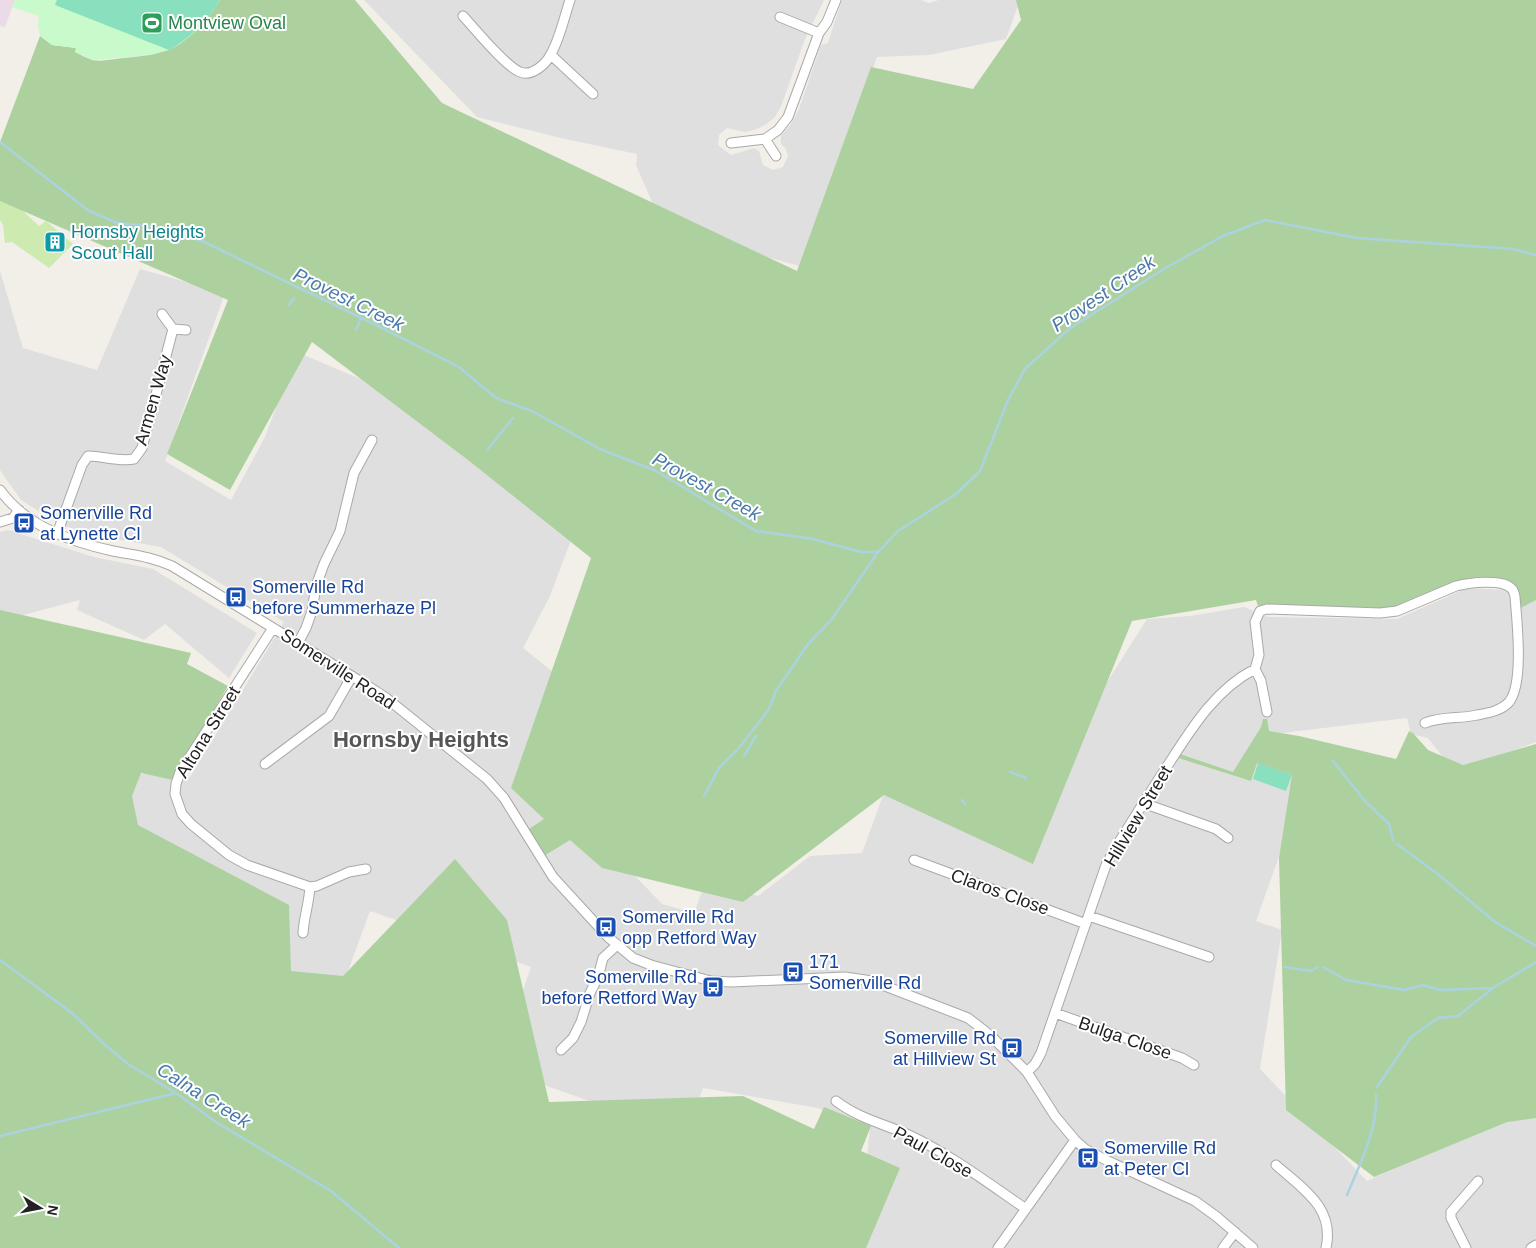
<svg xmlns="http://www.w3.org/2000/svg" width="1536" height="1248" viewBox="0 0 1536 1248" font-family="Helvetica,sans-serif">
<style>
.residential{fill:#e0dfdf}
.industrial{fill:#ebdbe8}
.grass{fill:#cdebb0}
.forest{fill:#add19e}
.park{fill:#c8facc}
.pitch{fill:#88e0be}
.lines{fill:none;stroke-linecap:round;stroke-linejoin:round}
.stream{stroke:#aad3df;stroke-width:2.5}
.minor-casing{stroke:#a9a9a9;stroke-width:11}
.minor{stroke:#fff;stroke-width:9}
.labels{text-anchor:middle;stroke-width:4;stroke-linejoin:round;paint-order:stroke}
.leisure-label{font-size:18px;fill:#27864d;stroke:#fff;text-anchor:start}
.culture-label{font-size:18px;fill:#0d838f;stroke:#fff;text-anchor:start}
.street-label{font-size:18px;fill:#222;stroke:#fff}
.transit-label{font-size:18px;fill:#164399;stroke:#fff;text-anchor:start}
.water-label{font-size:19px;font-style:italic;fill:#4a7aab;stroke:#fff}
.district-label{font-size:22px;font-weight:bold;fill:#555;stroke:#fff}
</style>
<rect width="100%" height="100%" fill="#f2efe9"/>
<path class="residential" d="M364 0H824L805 39 782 104 775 117 765 125 754 130 745 132 727 128 719 135 718 145 731 155 754 148 759 151 763 165 773 170 783 167 788 156 786 149 781 144V136L791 124 799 109 821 45 828 43 842 0H921L929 3 939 0H1020L1006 39 929 55 877 57 803 267 695 237 655 209 636 165 637 154 565 139 477 117Z
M140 269 225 293 165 461 231 500 265 437 297 352 391 392 571 540 550 596 523 648 573 688 589 815 613 853 662 904 694 913 707 878 758 896 810 856 862 853 885 790 1011 834 1147 619 1190 616 1244 607 1268 617 1397 619 1467 588 1526 591 1536 589V742L1497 757 1462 765 1445 760 1428 738 1411 734 1407 718 1257 736 1308 775 1256 921 1282 930 1260 1069 1367 1181 1432 1151 1536 1107V1248H857L870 1129 818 1108 703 1088 686 1135 496 1068 531 967 370 911 331 1018 116 827 135 774H165L190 777 284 622 161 547 99 536 61 525 21 500 0 470V271L23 348 97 370Z
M8 530 94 557 153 569 257 633 229 678 165 624 144 640 77 610 80 600 0 621V532Z"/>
<path class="industrial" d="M0 0H15L5 27 0 26Z"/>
<path class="grass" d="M0 197 22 210 39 226 46 221 73 244 49 268 12 242 5 243 3 225 0 220Z"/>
<path class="forest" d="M220 0H355L442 103 797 271 871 67 973 89 1021 20 1016 0H1536V600L1517 610 1516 596 1495 578 1386 612 1259 609 1256 600 1132 621 1033 864 884 795 743 902 602 868 570 840 544 856 526 831 544 819 511 788 591 558 468 460 312 342 230 490 167 454 228 300 0 201V142L40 36 52 45 76 48 75 52C81 55 87 58 92 60 101 62 114 59 123 58 172 55 193 41 220 0Z
M0 610 191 653 187 664 228 686 173 780 141 773 132 796 138 825 289 905 291 971 343 976 455 859 507 920 549 1102 743 1096 814 1129 824 1107 871 1126 861 1151 900 1168 866 1248H0Z
M1263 719H1267L1269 731 1299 736 1396 759 1409 731 1413 733 1428 750 1463 765 1536 744V1118L1507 1122 1374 1177 1286 1110 1279 858 1292 775 1257 763 1251 781 1175 757 1177 753 1233 772 1261 727Z"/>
<path class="park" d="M15 0H220L201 27 180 44 169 50 151 55 93 60 75 52 76 48 52 45 40 36 38 26 39 16 12 7Z"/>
<path class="pitch" d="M57 0H220C206 22 192 37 169 50L55 5Z
M1258 763 1292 775 1286 791 1253 779Z"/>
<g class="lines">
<path class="stream" d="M0 142 89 211 117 223 150 226 158 231 184 238
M194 239 200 240 380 327 459 367 496 398 532 411 600 449 656 471 756 531 813 539 861 552H878L898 531 956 494 980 471 1008 400 1025 369 1069 329 1167 267 1223 236 1265 220 1357 238 1513 249 1536 255
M289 305 294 298
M356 330 361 318
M488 449 513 418
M744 756 756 736
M1333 761 1365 801 1389 824 1393 840
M1010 772 1026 778
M704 796 719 768 739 748 769 709 776 691 808 644 832 619 878 552
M962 800 965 804
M1397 844 1439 875 1495 922 1536 946
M0 960 72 1013 103 1043 128 1064 176 1093 216 1122 331 1191 399 1248
M1284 967 1311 971 1318 967
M1323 967 1346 980 1404 990 1423 985 1440 990 1493 988
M1377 1087 1411 1037 1438 1018 1458 1016 1493 988 1536 962
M0 1136 176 1093
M1347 1195C1360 1163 1378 1130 1376 1095"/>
<g class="minor-casing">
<path id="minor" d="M463 16C476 30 505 66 520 72 532 77 546 64 551 54 560 38 564 18 570 0
M780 17 819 33
M551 55 593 94
M731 143 765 139
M776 156 765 139 778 130 788 117 819 33 827 22 836 0
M173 329 186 330
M0 490C26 526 71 542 113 551 133 555 153 557 172 566L368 686 385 697 487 779 504 798 553 877 608 937 633 958 651 965 711 981 731 982 845 977 872 981 968 1018 990 1035 1027 1072 1055 1116 1075 1140 1085 1149 1106 1160 1195 1201 1217 1217 1253 1248
M0 522 13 518 19 510
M57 534 82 465 88 456C104 456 118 462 134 459L142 448 173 329 162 314
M273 628 180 772 176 784 175 794 182 814 191 824 229 855 247 865 310 887 317 886 349 872 366 869
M298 643 306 628 312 611 316 586 324 564 340 531 354 473 372 440
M1267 712 1261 681 1255 669 1259 655 1255 622 1260 611 1267 609 1380 613 1397 611 1456 586C1468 583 1503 578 1512 589 1513 590 1515 595 1515 597 1517 621 1524 684 1509 702 1501 711 1488 713 1477 715 1460 719 1442 716 1425 723
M265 764 329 716 352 676
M1143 803 1216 829 1228 838
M914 860 1086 924
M1089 916 1209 957
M303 933C304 917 309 903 310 887
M1055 1013 1182 1058 1194 1065
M561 1050 573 1038 581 1022 590 993 598 977 603 958 617 945
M1027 1072 1035 1064 1041 1053 1106 865 1114 850C1131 823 1148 795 1166 768 1190 731 1214 690 1255 669
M836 1101C858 1118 884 1124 909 1135 951 1155 988 1183 1026 1209
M1276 1165C1303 1189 1335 1208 1326 1248
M998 1248 1075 1140
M1223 1248 1235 1232
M1466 1248 1451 1218V1212L1478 1181
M1531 1248 1536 1245"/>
</g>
<use href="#minor" class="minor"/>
</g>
<defs>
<g id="stadium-square" transform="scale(1.125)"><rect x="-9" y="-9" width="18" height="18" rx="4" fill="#2e9e5b" stroke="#fff"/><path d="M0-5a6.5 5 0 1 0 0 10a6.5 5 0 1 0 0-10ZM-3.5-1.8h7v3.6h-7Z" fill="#fff"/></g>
<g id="building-square" transform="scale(1.125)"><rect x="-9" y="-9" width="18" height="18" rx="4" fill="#0f9aa8" stroke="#fff"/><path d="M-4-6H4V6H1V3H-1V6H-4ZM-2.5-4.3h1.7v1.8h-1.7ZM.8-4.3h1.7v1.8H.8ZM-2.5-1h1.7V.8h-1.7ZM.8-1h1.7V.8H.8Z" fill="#fff"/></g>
<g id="bus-square" transform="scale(1.125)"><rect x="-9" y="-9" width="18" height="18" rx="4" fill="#1a4fb4" stroke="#fff"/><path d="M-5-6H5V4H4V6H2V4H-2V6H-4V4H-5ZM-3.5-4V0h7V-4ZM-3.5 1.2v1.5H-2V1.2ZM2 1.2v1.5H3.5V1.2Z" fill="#fff"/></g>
</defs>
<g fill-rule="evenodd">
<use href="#stadium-square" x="152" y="23"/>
<use href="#building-square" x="55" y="242"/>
<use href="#bus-square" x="24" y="523"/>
<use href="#bus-square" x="236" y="597"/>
<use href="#bus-square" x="606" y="927"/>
<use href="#bus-square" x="793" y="972"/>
<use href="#bus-square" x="713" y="987"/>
<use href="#bus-square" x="1012" y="1048"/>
<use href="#bus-square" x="1088" y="1158"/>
</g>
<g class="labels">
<g class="leisure-label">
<text x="168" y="29">Montview Oval</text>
</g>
<g class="culture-label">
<text x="71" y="238">Hornsby Heights<tspan x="71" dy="21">Scout Hall</tspan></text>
</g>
<g class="street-label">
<text transform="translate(153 400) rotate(-74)" y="6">Armen Way</text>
<text transform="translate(338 669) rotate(33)" y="6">Somerville Road</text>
<text transform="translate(208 732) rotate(-58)" y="6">Altona Street</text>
<text transform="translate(1138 816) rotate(-59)" y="6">Hillview Street</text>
<text transform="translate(1000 892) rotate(20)" y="6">Claros Close</text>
<text transform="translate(1125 1038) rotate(19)" y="6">Bulga Close</text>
<text transform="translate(933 1152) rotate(29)" y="6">Paul Close</text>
</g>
<g class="transit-label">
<text x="40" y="519">Somerville Rd<tspan x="40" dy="21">at Lynette Cl</tspan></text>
<text x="252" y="593">Somerville Rd<tspan x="252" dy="21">before Summerhaze Pl</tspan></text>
<text x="622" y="923">Somerville Rd<tspan x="622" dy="21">opp Retford Way</tspan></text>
<text x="809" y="968">171<tspan x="809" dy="21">Somerville Rd</tspan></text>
<text x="697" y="983" text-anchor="end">Somerville Rd<tspan x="697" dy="21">before Retford Way</tspan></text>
<text x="996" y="1044" text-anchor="end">Somerville Rd<tspan x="996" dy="21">at Hillview St</tspan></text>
<text x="1104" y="1154">Somerville Rd<tspan x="1104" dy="21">at Peter Cl</tspan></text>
</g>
<g class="water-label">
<text transform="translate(1103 293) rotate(-34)" y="7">Provest Creek</text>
<text transform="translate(349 299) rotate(26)" y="7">Provest Creek</text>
<text transform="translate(707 486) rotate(29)" y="7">Provest Creek</text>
<text transform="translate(204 1095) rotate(32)" y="7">Calna Creek</text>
</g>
<g class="district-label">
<text x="421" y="747">Hornsby Heights</text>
</g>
</g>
<g transform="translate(40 1208) rotate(100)" stroke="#ffffff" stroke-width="4" paint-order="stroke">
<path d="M0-4L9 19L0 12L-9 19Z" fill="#222222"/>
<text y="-8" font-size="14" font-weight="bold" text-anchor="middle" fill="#222222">N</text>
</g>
</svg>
